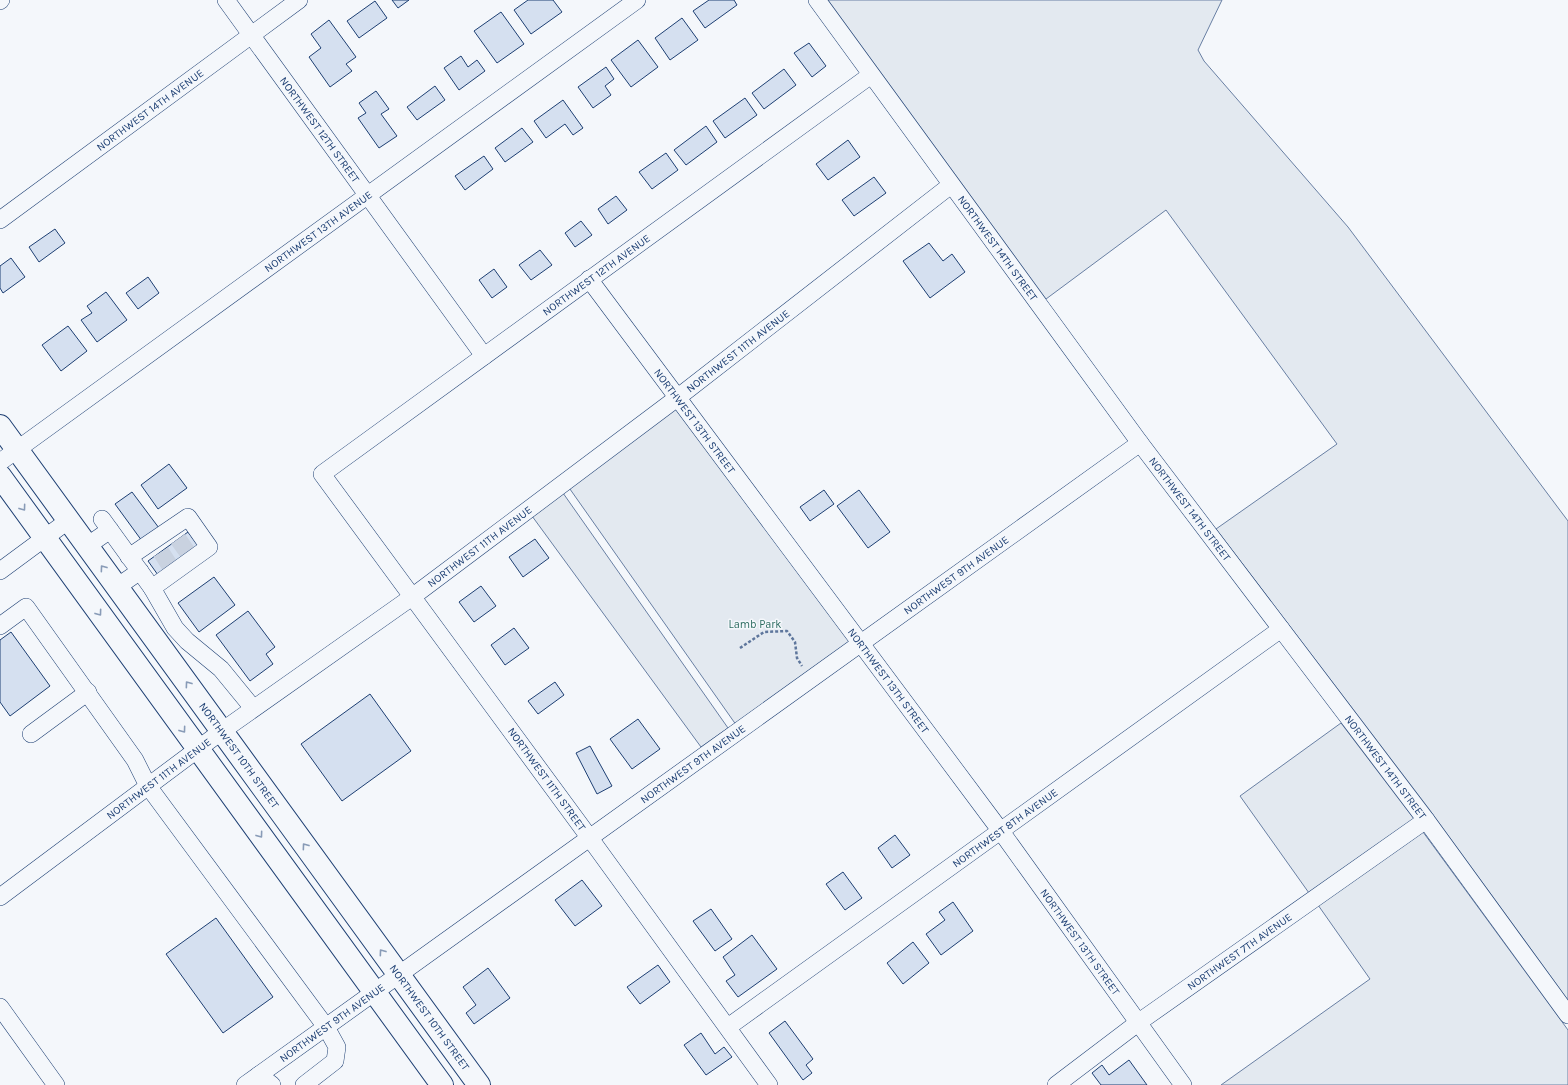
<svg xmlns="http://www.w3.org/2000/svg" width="1568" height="1085" viewBox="0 0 1568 1085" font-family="Karla,sans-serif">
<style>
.green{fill:#e3e9f0;stroke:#687fa3}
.building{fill:#d5e0f0;stroke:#1d3f73}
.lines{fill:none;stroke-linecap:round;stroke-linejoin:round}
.minor-tunnel{stroke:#c9d2e0;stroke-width:17;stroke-dasharray:17 8;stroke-linecap:butt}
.minor-casing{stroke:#1d3f73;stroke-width:18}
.highway-casing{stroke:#1d3f73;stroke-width:24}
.path{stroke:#5e769c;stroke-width:2.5;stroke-dasharray:3 2;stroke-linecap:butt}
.minor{stroke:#f4f7fb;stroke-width:17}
.highway{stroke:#f4f7fb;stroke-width:22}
.oneway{stroke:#889bb7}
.labels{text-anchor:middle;stroke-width:3;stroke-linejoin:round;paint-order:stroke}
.street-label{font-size:11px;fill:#1d3f73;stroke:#f4f7fb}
.park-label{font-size:11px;fill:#2c6c60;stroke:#f4f7fb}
</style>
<rect width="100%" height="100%" fill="#f4f7fb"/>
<path class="green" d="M828 0H1222L1198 50 1204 61 1348 227 1568 521V1000L1429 809 1216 529 1337 444 1166 210 1046 299Z
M677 398 861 642 739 729 565 482Z
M563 493 728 728 701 747 532 516Z
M1341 723 1414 819 1309 893 1240 796Z
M1423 832 1568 1030V1085H1221L1370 979 1318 905Z"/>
<path class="building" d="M392 0H409L398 8Z
M528 0H553L562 12 531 34 514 10Z
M709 0H734L737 5 705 28 693 11Z
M375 1 387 18 359 38 347 21Z
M501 12 524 44 497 63 474 31Z
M682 18 698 40 670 60 655 38Z
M329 20 356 57 346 64 352 71 330 87 309 57 321 48 311 34Z
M638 40 658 67 631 87 611 60Z
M809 43 826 66 812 77 794 53Z
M461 56 468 67 477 60 485 71 459 90 444 68Z
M606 67 614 79 605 86 611 95 593 108 578 87Z
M784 69 796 85 764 109 752 93Z
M435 86 445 100 417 120 407 107Z
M376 91 389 109 381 114 397 136 379 148 358 118 366 113 359 103Z
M745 98 757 115 725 138 713 121Z
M563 100 583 128 573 135 565 124 546 138 534 121Z
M706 126 717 142 686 165 674 150Z
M522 128 533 142 505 162 495 148Z
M848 140 860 157 828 180 816 164Z
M666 153 678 170 652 189 639 172Z
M484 156 493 169 465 190 455 176Z
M874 177 886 193 854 216 842 200Z
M616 196 627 210 608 224 598 209Z
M581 221 592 235 575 247 565 233Z
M55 229 65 243 39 262 29 247Z
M929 243 943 261 952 254 965 272 930 298 903 261Z
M540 250 552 265 531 280 519 265Z
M11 258 25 277 3 293 0 288V266Z
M494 269 507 287 492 298 479 280Z
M148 277 159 293 138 309 126 293Z
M106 292 127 320 97 342 81 320 92 313 87 306Z
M68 326 87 351 61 371 42 345Z
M169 464 187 488 158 509 141 485Z
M824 490 834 504 810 521 800 507Z
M859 490 890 532 868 548 837 506Z
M132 492 159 528 142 541 115 504Z
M188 532 198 545 158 575 148 561Z
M535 539 549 558 523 577 509 557Z
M214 577 235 605 199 632 178 603Z
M481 586 496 606 474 622 459 602Z
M248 611 275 647 266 654 273 664 250 681 216 635Z
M514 628 529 648 505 665 491 645Z
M11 632 50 686 10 716 0 702V640Z
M555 682 564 695 538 714 528 701Z
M370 694 411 751 342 801 301 744Z
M638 719 660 749 632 769 610 739Z
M590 746 612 786 597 794 576 753Z
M895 835 910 855 892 868 878 848Z
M843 872 862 898 845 910 826 884Z
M582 880 602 906 575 926 555 900Z
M953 902 973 931 941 955 926 934 945 920 939 912Z
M711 909 732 939 715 951 693 921Z
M216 918 273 997 223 1033 166 954Z
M752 935 777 969 738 997 726 981 735 975 723 957Z
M913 942 929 963 903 984 887 963Z
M658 965 670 982 640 1004 627 987Z
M488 968 510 998 474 1024 466 1013 476 1005 463 987Z
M785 1021 813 1059 806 1065 812 1073 803 1080 769 1033Z
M701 1033 715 1054 724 1047 732 1057 706 1075 684 1045Z
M1129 1060 1147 1085H1101L1092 1073 1102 1065 1109 1075Z"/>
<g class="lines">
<path class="minor-tunnel" d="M178 539 188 553
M161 552 170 566"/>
<g class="minor-casing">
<g id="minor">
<path id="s1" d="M226 0 484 356"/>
<path id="s2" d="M817 0 1140 443 1426 820 1568 1015"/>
<path d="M0 1 1 0"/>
<path id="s3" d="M0 220 299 0"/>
<path id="s4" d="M589 279 1000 830 1183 1085"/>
<path id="s5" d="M0 462 637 0"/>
<path d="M102 519 152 588 175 628 187 641 221 669 253 708"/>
<path d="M87 546 110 530"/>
<path d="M129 557 188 517 209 547 152 588"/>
<path d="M0 571 69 520"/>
<path d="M117 587 140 571"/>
<path d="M0 626 26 607 135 760 148 786 326 1027 337 1047 335 1061 304 1085"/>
<path d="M31 734 88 692"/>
<path id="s6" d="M0 897 222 731 412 597 677 398 951 185"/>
<path d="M0 1007 56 1085"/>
<path id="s7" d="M728 1027 1281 629"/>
<path d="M259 1075 272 1085"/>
<path id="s8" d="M245 1085 1140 443"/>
<path id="s9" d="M769 1085 589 837 322 474 871 75"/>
<path id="s10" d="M1056 1085 1139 1022 1426 820"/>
</g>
</g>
<g class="highway-casing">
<g id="highway">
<path id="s11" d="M0 426 479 1085"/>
<path d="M0 476 442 1085"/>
</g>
</g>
<path class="path" d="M740 648 764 632 787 631 795 642 797 658 802 666"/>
<use href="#minor" class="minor"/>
<use href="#highway" class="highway"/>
</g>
<defs><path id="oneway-chevron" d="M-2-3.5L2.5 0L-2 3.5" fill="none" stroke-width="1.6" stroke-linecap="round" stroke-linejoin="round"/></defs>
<g class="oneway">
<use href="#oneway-chevron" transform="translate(23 508) rotate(54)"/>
<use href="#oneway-chevron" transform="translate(103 568) rotate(-126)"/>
<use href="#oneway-chevron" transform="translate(99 613) rotate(54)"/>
<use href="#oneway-chevron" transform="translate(188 684) rotate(-126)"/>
<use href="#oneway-chevron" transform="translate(183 730) rotate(54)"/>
<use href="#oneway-chevron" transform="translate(260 835) rotate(54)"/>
<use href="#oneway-chevron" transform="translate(305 846) rotate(-126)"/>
<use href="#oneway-chevron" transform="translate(382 952) rotate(-126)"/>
</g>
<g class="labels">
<g class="street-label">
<text dy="4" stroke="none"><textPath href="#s3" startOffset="186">NORTHWEST 14TH AVENUE</textPath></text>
<text dy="4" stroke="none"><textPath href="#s1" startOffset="160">NORTHWEST 12TH STREET</textPath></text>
<text dy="4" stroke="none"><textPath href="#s5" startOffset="393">NORTHWEST 13TH AVENUE</textPath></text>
<text dy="4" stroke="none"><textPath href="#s2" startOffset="307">NORTHWEST 14TH STREET</textPath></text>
<text dy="4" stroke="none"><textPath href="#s9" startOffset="1096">NORTHWEST 12TH AVENUE</textPath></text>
<text dy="4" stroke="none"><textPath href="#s6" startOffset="918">NORTHWEST 11TH AVENUE</textPath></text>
<text dy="4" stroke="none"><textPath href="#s4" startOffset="177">NORTHWEST 13TH STREET</textPath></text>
<text dy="4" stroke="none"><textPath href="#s2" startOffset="631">NORTHWEST 14TH STREET</textPath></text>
<text dy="4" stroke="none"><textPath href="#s6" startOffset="594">NORTHWEST 11TH AVENUE</textPath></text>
<text dy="4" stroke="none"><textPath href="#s8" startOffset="875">NORTHWEST 9TH AVENUE</textPath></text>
<text dy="4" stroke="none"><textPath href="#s4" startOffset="501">NORTHWEST 13TH STREET</textPath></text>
<text dy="4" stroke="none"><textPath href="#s11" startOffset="407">NORTHWEST 10TH STREET</textPath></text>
<text dy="4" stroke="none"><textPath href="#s8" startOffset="551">NORTHWEST 9TH AVENUE</textPath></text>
<text dy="4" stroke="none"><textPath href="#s2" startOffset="955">NORTHWEST 14TH STREET</textPath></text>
<text dy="4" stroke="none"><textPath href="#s6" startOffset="198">NORTHWEST 11TH AVENUE</textPath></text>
<text transform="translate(547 779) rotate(54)" y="4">NORTHWEST 11TH STREET</text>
<text dy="4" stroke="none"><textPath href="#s7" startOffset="341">NORTHWEST 8TH AVENUE</textPath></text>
<text dy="4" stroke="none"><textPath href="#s4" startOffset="825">NORTHWEST 13TH STREET</textPath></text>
<text dy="4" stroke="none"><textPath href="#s10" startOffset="227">NORTHWEST 7TH AVENUE</textPath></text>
<text dy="4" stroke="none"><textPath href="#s11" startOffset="731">NORTHWEST 10TH STREET</textPath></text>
<text dy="4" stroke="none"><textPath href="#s8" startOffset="107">NORTHWEST 9TH AVENUE</textPath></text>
</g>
<g class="park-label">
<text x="755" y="628">Lamb Park</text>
</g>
</g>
</svg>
